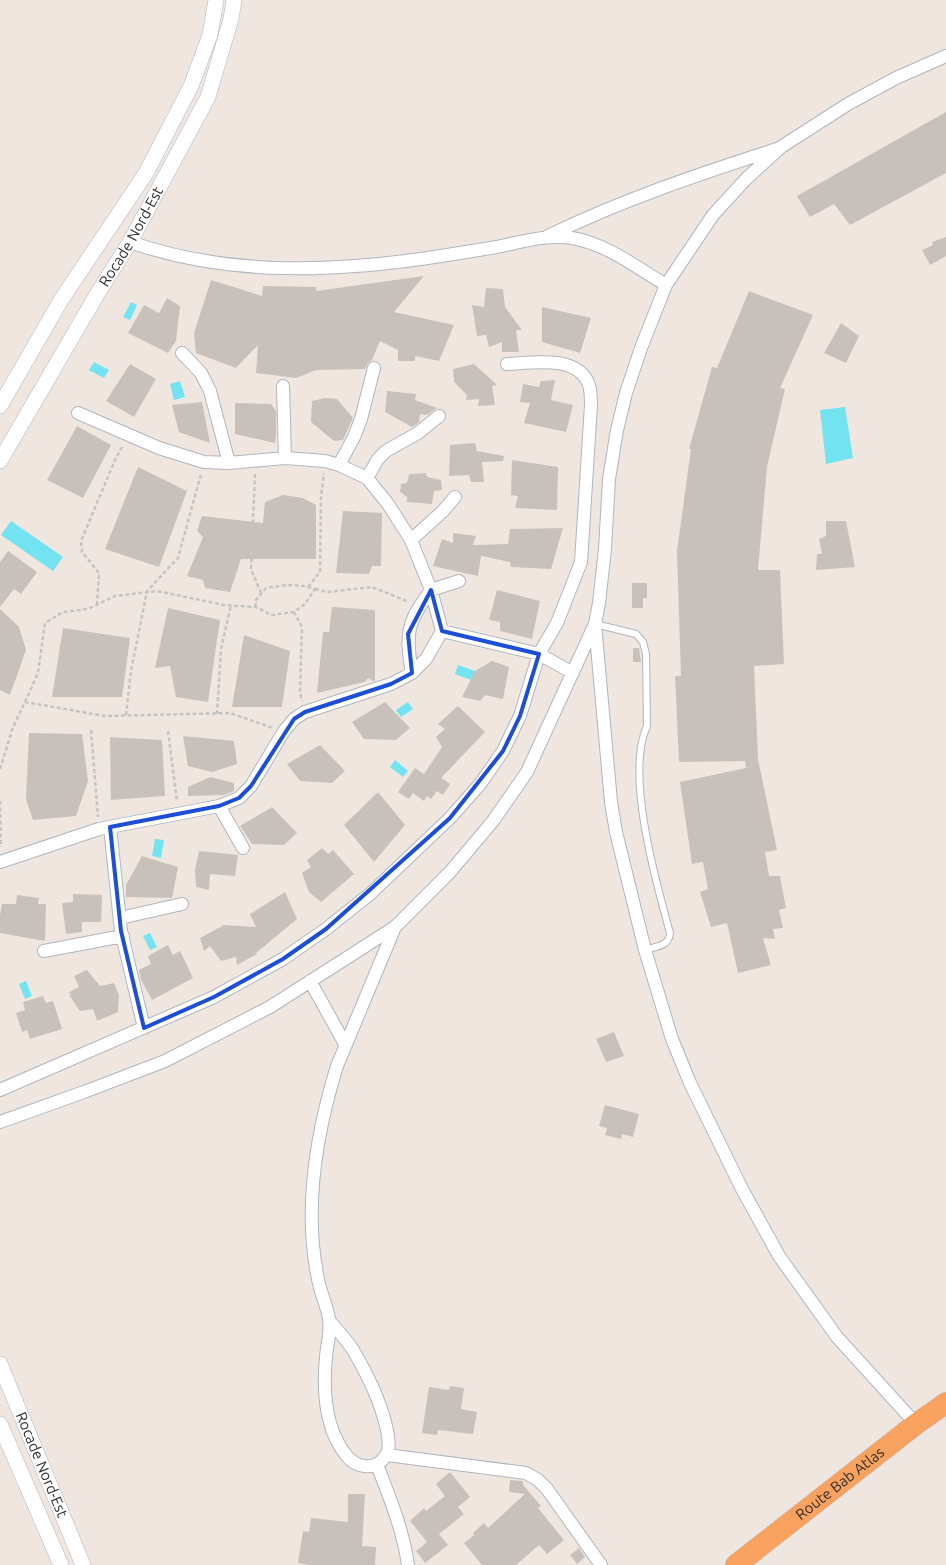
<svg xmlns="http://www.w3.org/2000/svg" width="946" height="1565" viewBox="0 0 946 1565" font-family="Ubuntu,sans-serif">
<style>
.water{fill:#73e3f1}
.building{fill:#c8c1bb}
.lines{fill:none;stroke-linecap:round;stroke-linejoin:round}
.service-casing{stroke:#b0b5be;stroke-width:8}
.minor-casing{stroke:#b0b5be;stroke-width:14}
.tertiary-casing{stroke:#b0b5be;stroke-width:16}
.trunk-casing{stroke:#c4c4c4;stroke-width:22}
.path{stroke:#c4c4c4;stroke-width:2.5;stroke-dasharray:4 2.5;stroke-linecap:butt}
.service{stroke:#fff;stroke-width:6}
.minor{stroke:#fff;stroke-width:12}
.tertiary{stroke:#fff;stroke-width:15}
.trunk{stroke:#f9a15e;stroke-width:21}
.marked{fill:none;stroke:#1d4ed8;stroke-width:4;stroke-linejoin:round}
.labels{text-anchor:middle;stroke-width:4;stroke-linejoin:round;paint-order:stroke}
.street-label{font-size:15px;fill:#2e2e2e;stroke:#fff}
</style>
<rect width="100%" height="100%" fill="#efe6e0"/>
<path class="water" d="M131 302 137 305 130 320 123 317Z
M94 362 109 370 104 378 89 370Z
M180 381 185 397 174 400 170 384Z
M845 407 853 458 826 464 820 410Z
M11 521 63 557 53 571 1 535Z
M458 665 475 671 471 680 455 674Z
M408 702 413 709 401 717 396 710Z
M395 760 408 771 403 777 390 767Z
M155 839 164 840 161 858 152 856Z
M150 933 157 947 150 950 143 936Z
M26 981 32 996 25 999 19 984Z"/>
<path class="building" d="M946 112V173L850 225 834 204 810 217 797 196Z
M946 237V256L930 265 922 250 933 245 932 242Z
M424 276 394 312 454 325 439 361 415 356V361H398V350L380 341 372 360 368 363 365 369 316 370 296 378 256 373 258 345 236 368 196 353 194 333 211 280 262 296 263 286 316 287V291Z
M486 288 503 289 505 307 522 330H516L519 352H502V342L489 347 486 335 477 336 472 305 484 307Z
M749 291 813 315 780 388 785 389 767 467 758 570H780L784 664 754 666 758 759 777 850 765 852 769 876H780L786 908 779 910 783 928 773 929 775 939 763 938 771 965 738 973 727 923 711 927 700 892 708 889 703 862 692 864 680 782 746 768 745 761 679 762 675 676H681L677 551 691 449H689L712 367 717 368Z
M167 298 180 306 176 341 168 353 128 333 144 305 159 313Z
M542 307 591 318 580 353 542 342Z
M841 323 859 336 846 363 824 353Z
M130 364 156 379 134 417 106 401Z
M474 364 497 385 492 386 495 405 478 406 479 399 466 400 467 395 454 382 453 369Z
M555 380 551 400 573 405 566 432 524 423 530 403 520 402 523 384 539 387 541 381Z
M387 391 416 394 415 400 437 408 427 415 420 414 419 422 412 427 385 412Z
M325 398 337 399 353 418 343 440 334 441 311 422 312 401Z
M202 402 210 443 179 432 172 405Z
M235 403 271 404 276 411V434L275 443 235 434Z
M77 426 111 445 83 498 47 480Z
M475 443 477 451 504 456 503 461 482 462 484 482H471L469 475 449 476 450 445Z
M512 460 558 467 557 510 515 508 518 496 511 495Z
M138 467 187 491 159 567 105 549Z
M426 473 427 477 441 480 442 490 434 491 432 504 407 502V497L400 492 401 484 407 483 409 474Z
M283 495 303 498 316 505V559H241L230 592 205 588 203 580 187 576 203 537 197 531 202 516 263 523 265 502Z
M343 511 382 513 381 566H372L369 574 336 573Z
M826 521H846L855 567 816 570 817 554H822L819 539 826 536Z
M563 528 551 569 511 567 510 562 481 556 478 576 433 566 442 539 453 543V533L476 536 473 545 508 544 510 529Z
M8 551 37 572 21 594 14 589 0 607V562Z
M632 583H647V598H643V608H632Z
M497 590 540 601 532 639 500 631V622L489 620Z
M332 607 375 610V681H373L368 678 365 682 317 693 323 632H329Z
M168 608 220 620 208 702 176 697 170 666 155 668Z
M0 609 19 627 26 650 10 695 0 690Z
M63 628 130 638 122 697H52Z
M244 635 290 651 282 707H232Z
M633 648H639L641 662H633Z
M492 661 509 667 503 699 485 695 480 701 462 697 475 671Z
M385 702 410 728 396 740 364 739 352 722Z
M458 706 485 732 441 778 450 784 443 795 437 791 431 799 427 796 424 801 413 793 409 799 398 792 415 768 424 774 442 747 436 737 445 729 438 724Z
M29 733 82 734 88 781 76 816 33 820 26 799Z
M183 736 234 741 237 764 212 772 188 766Z
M110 737 162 740 165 796 111 800Z
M320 745 345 771 332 783 300 781 287 764Z
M210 777 234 783V791L224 795 188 796V787Z
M378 792 405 825 374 862 344 825Z
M272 807 297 833 284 845 252 844 240 826Z
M322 848 328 854 333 850 354 874 321 902 309 892 302 873 311 867 307 860Z
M199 851 238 855 235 876 210 874 209 890 196 887 195 870Z
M142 856 178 867 172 898 126 897V885Z
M285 892 297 919 256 953 257 954 237 965 236 957 221 961 210 946 204 951 200 938 224 925 256 927 250 914Z
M73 894 102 895 101 922H82V932L66 934 62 903 73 902Z
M17 895 39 898 38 904H46L45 941 0 933V915L2 904H16Z
M168 945 173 955 180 951 193 978 152 1000 141 980 139 970 151 964 148 956Z
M87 970 100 986 114 983 119 995 118 1012 97 1021 93 1009 80 1011 69 995H71L69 992 79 987 74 976Z
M43 996 46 1003 53 1001 62 1029 30 1039 27 1030 22 1032 16 1013 25 1010 23 1002Z
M614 1032 624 1056 606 1062 596 1039Z
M605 1105 639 1114 633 1137 622 1134 621 1139 605 1135 607 1128 599 1126Z
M450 1386 464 1388 461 1409 477 1412 473 1434 438 1430 437 1435 422 1433 429 1387 449 1390Z
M450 1472 470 1497 458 1507 464 1514 439 1534 448 1545 425 1563 416 1551 427 1542 410 1521 424 1508 426 1511 445 1496 436 1484Z
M510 1480 523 1481V1485L541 1506 538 1508 564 1540 547 1554 539 1545 516 1565H482L464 1543 474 1535 473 1533 484 1523 488 1528 525 1494 509 1492Z
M348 1494H365L362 1546 376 1547 375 1565H310L298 1563 303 1531 309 1532 311 1518 348 1522Z
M579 1548 585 1557 577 1564 570 1555Z"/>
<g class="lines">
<g class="service-casing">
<path id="service" d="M595 624 636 634 643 642 646 654 647 726C625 774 656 882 670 933 669 947 656 946 645 950"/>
</g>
<g class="minor-casing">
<path id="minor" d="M548 236C622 200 699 174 777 149
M130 242C230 277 338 272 441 256 460 253 478 250 497 247 521 242 547 234 572 238 607 244 636 267 666 285
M182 353 201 373 210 391 229 463
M507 364C532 363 578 354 589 385 591 391 591 399 591 405L581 562 557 623 539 654 573 673
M283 386 285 458
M78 413 159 448 204 462 229 463 285 458 325 461 339 465 367 478 388 504 411 540 431 590 442 631
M339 465 354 437 361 419 374 368
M367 478 378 459 386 451 418 433 439 416
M411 540 443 511 455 497
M412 673C405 633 407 623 431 590L459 581
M219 806 243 848
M110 827 121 931 144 1028
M0 862 99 829 219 806 239 798 251 786 284 731 294 719 305 712 391 684 412 673 426 659 442 631 539 654 520 716 503 751 481 783 450 818 370 894 326 929 283 959 214 997 0 1090
M120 918 182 904
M44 951 123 936
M310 981 345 1044
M0 1122 84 1092 165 1061 270 1007 395 927 450 872 493 821 527 772 594 626
M329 1320C337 1330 346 1339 353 1350 366 1372 380 1400 386 1426 388 1434 391 1448 386 1455 376 1472 356 1468 346 1455 325 1429 323 1389 326 1357 327 1345 331 1331 329 1319 327 1305 320 1292 318 1279 303 1208 316 1134 337 1066L395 927
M916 1424 837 1337 779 1256 742 1189 690 1083 672 1039 645 950 616 832 611 802 595 624 599 603 605 549 609 479 617 430 626 393 641 348 666 285 713 215 746 179 781 147 848 104 896 78 946 56
M387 1455 526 1473 538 1480 547 1489 601 1565
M377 1465C390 1498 403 1530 408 1565"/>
</g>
<g class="tertiary-casing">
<g id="tertiary">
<path d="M0 406 61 300 146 173 191 86 210 35 216 0"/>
<path id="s1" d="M0 461 99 291 130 242 208 97 231 19 234 0"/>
<path id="s2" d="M0 1364 83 1565"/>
<path d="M0 1424 61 1565"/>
</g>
</g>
<g class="trunk-casing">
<g id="trunk">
<path id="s3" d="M736 1565 916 1424 946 1403"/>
</g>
</g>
<path class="path" d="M255 474 251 569 261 593
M308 587 320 572 321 497 324 473
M315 589 327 592 372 587 409 602
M97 605 99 573 82 552 81 541 115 460 122 447
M256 607 255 601 266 588C284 585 297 583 315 589L305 604 294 612 302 627 300 692 302 701
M25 702 38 673 45 623 63 612 88 609 115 596 157 591 224 605 256 607 271 615 294 612
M217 714 221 649 231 605
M126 715 131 671 147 591 178 558 201 474
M91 730 98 817
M168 731 177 801
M0 769 13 727 25 702 105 716 230 713 273 728
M0 801 1 847"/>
<use href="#service" class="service"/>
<use href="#minor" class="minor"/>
<use href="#tertiary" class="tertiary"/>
<use href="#trunk" class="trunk"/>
</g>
<path class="marked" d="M431 590 442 631 539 654 520 716 503 751 450 818 326 929 283 959 214 997 144 1028 121 931 110 827 219 806 239 798 251 786 294 719 305 712 391 684 412 673 408 634Z"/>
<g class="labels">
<g class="street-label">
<text dy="5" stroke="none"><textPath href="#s1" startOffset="260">Rocade Nord-Est</textPath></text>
<text dy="5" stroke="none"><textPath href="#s2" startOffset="109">Rocade Nord-Est</textPath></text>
<text dy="5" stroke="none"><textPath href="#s3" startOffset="132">Route Bab Atlas</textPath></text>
</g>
</g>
</svg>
